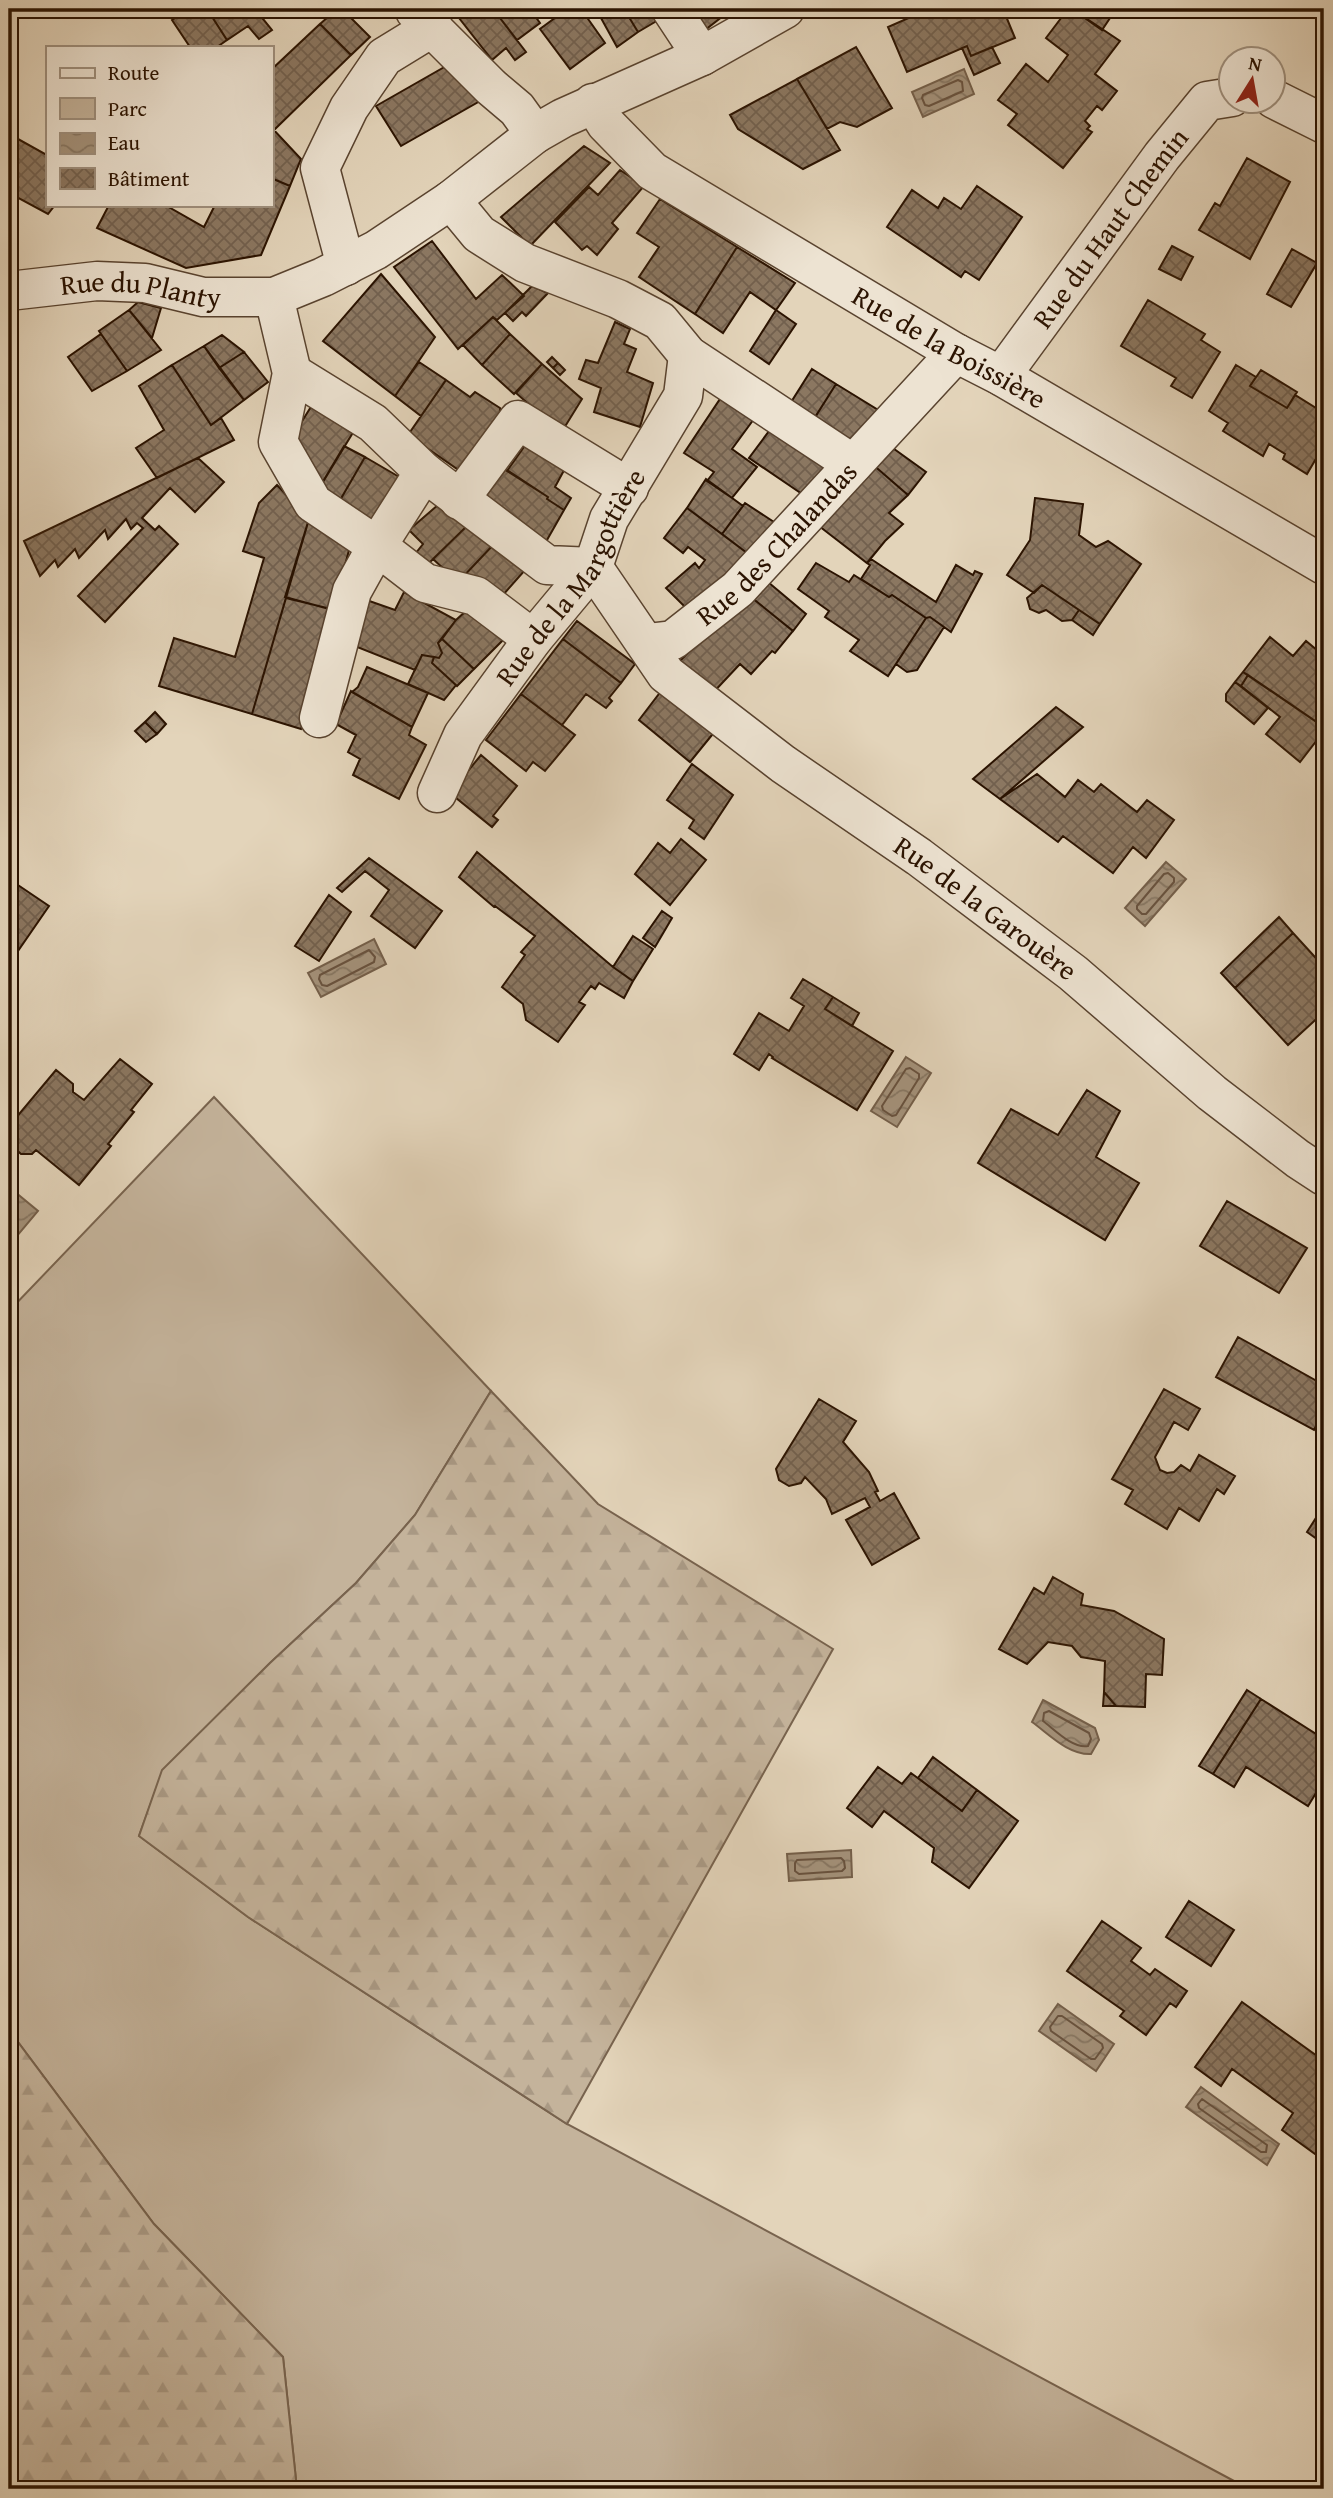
<svg xmlns="http://www.w3.org/2000/svg" width="1333" height="2498" viewBox="0 0 1333 2498" font-family="'Gentium Book Plus',serif">
<style>
.green{fill:#c4b39b;stroke:#78634e;stroke-width:2}
.forest{fill:url(#forest-firs);stroke:#78634e;stroke-width:2}
.water{fill:url(#water-waves);stroke:#745f4a;stroke-width:2}
.lines{fill:none;stroke-linecap:round;stroke-linejoin:round}
.shore{stroke:#68523e;stroke-width:2}
.building{fill:url(#building-cross-hatch);stroke:#2b1301;stroke-width:2}
.minor-casing{stroke:#59432f;stroke-width:41}
.minor{stroke:#ede3d2;stroke-width:38}
.labels{text-anchor:middle;stroke-width:6;stroke-linejoin:round;paint-order:stroke}
.street-label{font-size:28px;fill:#2b1301;stroke:#ede3d2}
</style>
<defs>
<pattern id="forest-firs" width="22" height="20" patternUnits="userSpaceOnUse" patternTransform="scale(1.75)"><rect width="22" height="20" fill="#c4b39b"/><path d="M5 1l3.5 6h-7zM16 11l3.5 6h-7z" fill="#a99984"/></pattern>
<pattern id="water-waves" width="16" height="10" patternUnits="userSpaceOnUse" patternTransform="scale(1.75)"><rect width="16" height="10" fill="#a4927b"/><path d="M0 5q4-4 8 0t8 0" fill="none" stroke="#867662"/></pattern>
<pattern id="building-cross-hatch" width="8" height="8" patternUnits="userSpaceOnUse" patternTransform="scale(1.75)"><rect width="8" height="8" fill="#8b7761"/><path d="M0 0l8 8M0 8l8-8" fill="none" stroke="#72604e"/></pattern>
</defs>
<rect width="100%" height="100%" fill="#e3d4ba"/>
<filter id="stains"><feTurbulence type="fractalNoise" baseFrequency=".00286" numOctaves="4"/><feColorMatrix values="0 0 0 0 .2 0 0 0 0 .09 0 0 0 0 .02 0 0 0 .5 -.17"/></filter>
<radialGradient id="worn" r=".72"><stop offset=".6" stop-color="#630" stop-opacity="0"/><stop offset="1" stop-color="#630" stop-opacity=".3"/></radialGradient>
<path class="green" d="M214 1097 491 1391 415 1515 356 1583 270 1663 163 1770 139 1836 248 1917 567 2124 1249 2489H297L283 2357 154 2224 9 2030V1311Z"/>
<path class="forest" d="M491 1391 598 1504 833 1649 567 2124 248 1917 139 1836 162 1770 270 1663 356 1583 415 1515Z
M9 2030 154 2224 283 2357 297 2489H9Z"/>
<path class="water" d="M964 69 974 94 923 117 912 92Z
M1166 862 1186 879 1145 926 1125 908Z
M374 939 386 964 321 997 308 973Z
M906 1057 931 1073 897 1127 871 1111Z
M9 1187 38 1211 17 1236 9 1230Z
M1043 1700 1095 1728 1099 1740 1091 1754C1068 1755 1049 1734 1032 1722Z
M851 1850 852 1877 789 1881 787 1854Z
M1058 2004 1114 2044 1096 2071 1039 2031Z
M1201 2087 1279 2144 1267 2165 1186 2107Z"/>
<g class="lines">
<path class="shore" d="M958 80 962 82 963 91 929 106 925 105 922 98 923 95Z
M1168 873 1174 878V882L1146 914H1142L1137 909V906L1164 874Z
M369 950 375 957 374 962 327 986 322 985 319 979 320 975Z
M910 1068 919 1074V1078L896 1115 892 1116 883 1110 882 1106 906 1069Z
M1049 1711 1089 1733 1091 1739 1088 1746C1073 1749 1055 1730 1043 1721L1044 1713Z
M841 1858 844 1861 845 1868 842 1871 799 1874 795 1871V1863L797 1860Z
M1058 2016H1062L1102 2044 1103 2048 1095 2059H1091L1051 2031 1050 2027Z
M1202 2099 1267 2145 1266 2152H1261L1199 2108 1198 2104Z"/>
</g>
<path class="building" d="M189 9H207L227 40 217 47H190L172 20Z
M207 9H255L272 30 259 39 248 26 227 40Z
M337 9H342L370 37 351 55 320 24Z
M452 9H493L526 52 515 60 506 48 492 60Z
M493 9H530L540 23 517 40Z
M567 9H581L605 43 570 69 540 29Z
M596 9H624L638 32 617 47Z
M624 9H653L660 19 638 32Z
M688 9H732L705 30Z
M929 9H1003L1015 38 971 56 967 46 907 72 888 27Z
M1068 9H1072L1120 41 1095 74 1117 91 1102 110 1097 106 1085 121 1090 126 1087 129 1092 132 1063 168 1008 125 1017 114 998 100 1026 64 1048 82 1068 55 1046 38Z
M1072 9H1116L1102 30Z
M1324 23V49L1320 39Z
M320 24 351 55 274 130 271 127V70Z
M967 46 971 56 992 47 1000 63 974 75 962 48Z
M856 47 892 108 857 127 840 122 827 129 797 79Z
M455 61 487 97 401 146 376 106Z
M797 79 840 150 803 169 738 129 730 115Z
M271 127 301 159 290 186 271 178Z
M9 134 47 155V205H55L48 214 9 193Z
M584 146 610 163 530 246 501 217Z
M1247 158 1290 182 1250 259 1199 230 1215 203 1220 206Z
M620 170 644 186 612 223 618 229 597 255 587 246 582 250 555 222 589 187 598 195Z
M271 178 290 186 261 255 186 268 97 228 109 205H165L204 227 215 205H271Z
M977 186 1022 217 979 280 965 271 961 277 887 227 912 190 938 208 944 198 961 209Z
M660 199 737 247 695 314 639 277 659 247 637 233Z
M432 241 476 299 502 275 524 296 497 320 493 317 458 349 394 267Z
M1172 246 1193 257 1181 280 1159 269Z
M737 247 795 283 776 310 750 292 723 333 695 314Z
M1292 249 1317 263 1291 307 1267 294Z
M381 274 435 337 395 396 323 341Z
M532 286 548 293 526 316 522 312 513 321 505 313Z
M1148 300 1205 334 1201 340 1220 352 1192 398 1171 386 1176 378 1121 346Z
M138 302 161 308 152 338 129 310Z
M129 310 161 350 127 371 99 331Z
M776 310 796 324 769 364 750 351Z
M493 317 510 334 482 365 463 345Z
M615 322 630 329 624 344 636 349 627 372 653 383 640 427 594 412 601 388 579 379 586 360 598 363Z
M101 334 127 371 92 391 68 357Z
M510 334 542 364 514 394 482 365Z
M222 335 244 352 219 368 204 346Z
M204 346 244 400 211 425 172 365Z
M244 352 268 382 244 400 219 368Z
M552 357 558 363 553 368 547 362Z
M419 362 446 380 421 416 395 396Z
M558 363 565 370 560 375 553 368Z
M542 364 582 399 561 433 516 393Z
M172 365 211 425 221 418 234 440 157 478 136 448 164 430 139 386Z
M1236 365 1256 377 1250 386 1287 408 1295 395 1324 413V445L1307 474 1283 459 1285 454 1269 444 1263 456 1223 431 1228 423 1209 411Z
M812 369 836 384 812 422 788 407Z
M1261 370 1297 392 1287 408 1250 386Z
M446 380 470 397 475 392 500 408 501 418 463 473 408 435Z
M836 384 883 413 852 445 812 422Z
M726 390 759 412 732 449 757 467 732 498 707 481 714 472 684 453Z
M319 394 360 421 318 490 294 434Z
M775 423 831 460 802 494 749 458Z
M531 437 569 461 555 487 571 498 564 510 547 499 548 497 507 471Z
M344 446 365 457 339 502 318 490Z
M890 446 926 472 908 495 871 463Z
M365 457 401 478 374 523 339 502Z
M198 458 224 482 195 512 170 488 142 518 155 530 159 526 178 544 105 622 78 596 143 528 137 523 131 529 126 519 108 539 105 530 79 558 75 549 58 567 55 560 40 576 24 541Z
M495 462 548 497 547 499 564 510 543 547 472 496Z
M871 463 908 495 889 513 903 524 885 541 867 563 815 523Z
M706 479 743 506 722 534 687 508Z
M277 485 309 519 252 714 159 686 174 638 235 657 264 558 243 551 259 503Z
M446 498 471 522 423 569 411 559 423 544 409 530Z
M1035 498 1083 504 1079 535 1096 547 1108 541 1141 564 1100 624 1042 585 1034 593 1007 575 1030 540Z
M745 503 777 524 755 559 722 534Z
M687 508 755 559 691 613 666 588 695 563 699 568 705 560 688 547 683 553 664 538Z
M309 519 352 539 333 610 285 597Z
M471 522 495 543 458 582 433 559Z
M495 543 525 570 496 603 458 582Z
M871 559 936 602 956 565 973 575 975 571 982 574 951 632 930 617 926 618 892 595 889 597 861 579 870 565 867 563Z
M816 563 849 582 854 575 889 597 892 595 926 618 888 676 850 651 859 640 825 617 829 611 798 589Z
M762 577 806 614 793 631 746 593Z
M1042 585 1079 610 1072 620 1062 621 1046 610 1039 613 1030 609 1027 598Z
M404 592 456 620 438 643 442 653 439 658 422 655 415 670 342 641 358 597 395 610Z
M746 593 793 631 775 653 772 651 751 674 740 664 709 697 677 664Z
M286 598 331 609 317 682 301 729 252 714Z
M477 601 510 633 474 669 442 639 456 620Z
M1079 610 1100 624 1093 635 1072 620Z
M930 617 944 627 917 670 907 672 896 664 926 618Z
M577 621 635 664 621 683 563 639Z
M1270 637 1293 656 1306 641 1324 656V696L1321 700 1324 703V727L1243 672Z
M442 639 474 669 457 686 432 663 434 657 439 658 442 653 438 643Z
M563 639 621 683 609 698 612 701 606 708 586 694 562 725 521 694Z
M422 655 434 657 432 663 456 685 444 700 408 684Z
M367 667 428 693 412 727 352 692 358 687Z
M1243 672 1248 675 1241 686 1235 682Z
M1248 675 1324 727V731L1300 762 1266 734 1280 717 1241 686Z
M1235 682 1268 708 1254 724 1226 701V694Z
M665 686 716 730 690 762 639 720Z
M351 691 412 727 409 735 426 745 399 799 353 775 360 759 348 752 356 735 336 724Z
M521 694 575 735 545 771 533 762 526 771 486 740Z
M1056 707 1083 727 1000 799 973 779Z
M155 712 166 724 157 734 145 722Z
M145 722 157 734 146 742 135 731Z
M481 755 517 786 493 816 498 820 492 827 450 793Z
M692 764 733 795 704 839 689 828 694 820 667 800Z
M1037 774 1065 797 1078 780 1094 792 1101 784 1137 812 1147 800 1174 820 1146 858 1133 847 1113 873 1063 836 1058 842 1000 799Z
M681 839 706 860 670 905 635 874 658 843 670 853Z
M477 852 613 967 633 981 624 998 599 983 595 989 591 986 579 1002 585 1005 558 1042 526 1020 523 1004 502 987 525 955 521 952 535 936 495 906 494 907 459 877Z
M369 858 442 911 415 948 371 916 389 890 365 871 342 892 337 888Z
M9 879 49 906 9 964Z
M329 895 351 912 319 961 295 946Z
M662 911 672 918 655 947 643 938Z
M1279 917 1293 933 1235 988 1221 973Z
M1293 933 1324 967V1012L1288 1045 1235 988Z
M633 936 653 949 633 981 613 967Z
M803 979 833 997 825 1009 893 1051 857 1110 772 1058 773 1057 769 1054 759 1070 734 1054 759 1013 789 1031 804 1006 791 998Z
M833 997 859 1013 852 1026 825 1009Z
M120 1059 152 1084 131 1110 134 1112 108 1144 111 1146 79 1185 36 1150 32 1154H21L9 1143V1126L56 1070 73 1084V1092L84 1100Z
M1087 1090 1120 1111 1096 1157 1139 1183 1105 1240 978 1163 1011 1109 1058 1135Z
M1227 1201 1307 1248 1279 1293 1200 1246Z
M1238 1337 1324 1385V1411L1314 1430 1216 1377Z
M1164 1389 1200 1409 1188 1430 1174 1422 1155 1457 1160 1470 1167 1473 1174 1472 1181 1465 1190 1471 1199 1455 1235 1476 1224 1494 1217 1489 1199 1521 1179 1508 1167 1529 1125 1504 1133 1490 1112 1479Z
M819 1399 856 1421 843 1442 869 1472 878 1491 875 1492 880 1501 894 1493 919 1538 872 1565 846 1520 870 1507 865 1498 832 1514 826 1499 805 1477 801 1483 789 1486 779 1480 776 1469Z
M1321 1510 1324 1512V1544L1307 1532Z
M1053 1577 1083 1594 1081 1605 1114 1611 1164 1639 1162 1675 1146 1674 1145 1707 1116 1706 1104 1692 1105 1661 1081 1657 1072 1646 1048 1642 1027 1664 999 1649 1034 1588 1044 1594Z
M1247 1690 1261 1699 1213 1774 1199 1766Z
M1104 1692 1116 1706H1103Z
M1261 1699 1324 1739V1780L1308 1806 1246 1767 1234 1787 1213 1774Z
M933 1757 977 1790 962 1811 918 1778Z
M878 1767 902 1784 911 1773 962 1811 977 1790 1018 1821 969 1888 932 1862 934 1848 884 1811 872 1827 847 1808Z
M1189 1901 1234 1930 1211 1966 1166 1937Z
M1102 1921 1141 1948 1131 1961 1150 1975 1155 1969 1187 1991 1176 2007 1170 2003 1146 2035 1120 2016 1124 2011 1067 1971Z
M1242 2002 1324 2061V2156L1322 2159 1282 2130 1293 2113 1232 2069 1221 2086 1195 2067Z"/>
<g class="lines">
<g class="minor-casing">
<g id="minor">
<path d="M671 9 702 56"/>
<path d="M415 11 491 87 517 109 535 134"/>
<path d="M1274 99 1324 124"/>
<path id="s1" d="M593 103 606 124 652 171 956 353 1001 376 1324 565"/>
<path d="M451 200 479 234 525 263 618 299 660 321 688 355 853 464"/>
<path d="M346 266 320 168 349 108 384 57 433 27"/>
<path id="s2" d="M9 291 97 281 145 283 203 297H274L323 277 376 250 451 200 535 134 563 118 702 56 785 9"/>
<path d="M274 297 292 373 278 442 313 503 377 546 425 583 476 596 533 639"/>
<path d="M292 373 373 423 424 472 377 546 352 591 319 718"/>
<path id="s3" d="M1001 376 1162 156 1207 101 1232 97"/>
<path id="s4" d="M424 472 547 565 593 567 666 674 783 764 919 857 1073 973 1212 1093 1298 1159 1324 1176"/>
<path d="M459 500 518 420 629 488"/>
<path id="s5" d="M647 643 673 640 738 589 956 353"/>
<path id="s6" d="M437 793 463 735 533 639 593 567 609 519 683 396 688 355"/>
</g>
</g>
<use href="#minor" class="minor"/>
</g>
<g class="labels">
<g class="street-label">
<text dy="10" stroke="none"><textPath href="#s3" startOffset="184">Rue du Haut Chemin</textPath></text>
<text dy="10" stroke="none"><textPath href="#s2" startOffset="133">Rue du Planty</textPath></text>
<text dy="10" stroke="none"><textPath href="#s1" startOffset="436">Rue de la Boissière</textPath></text>
<text dy="10" stroke="none"><textPath href="#s5" startOffset="168">Rue des Chalandas</textPath></text>
<text dy="10" stroke="none"><textPath href="#s6" startOffset="256">Rue de la Margottière</textPath></text>
<text dy="10" stroke="none"><textPath href="#s4" startOffset="726">Rue de la Garouère</textPath></text>
</g>
</g>
<rect width="1333" height="2498" fill="none" stroke="#e3d4ba" stroke-width="35"/>
<rect x="10" y="10" width="1312" height="2477" fill="none" stroke="#2b1301" stroke-width="3.5"/>
<rect x="18" y="18" width="1298" height="2463" fill="none" stroke="#2b1301" stroke-width="2"/>
<rect x="46" y="46" width="228" height="161" fill="#ede3d2" stroke="#9f907e" stroke-width="2"/>
<rect x="60" y="68" width="35" height="10" fill="#ede3d2" stroke="#9f907e" stroke-width="2"/>
<text x="108" y="80" font-size="21" fill="#2b1301">Route</text>
<rect x="60" y="98" width="35" height="21" fill="#c4b39b" stroke="#9f907e" stroke-width="2"/>
<text x="108" y="116" font-size="21" fill="#2b1301">Parc</text>
<rect x="60" y="133" width="35" height="21" fill="url(#water-waves)" stroke="#9f907e" stroke-width="2"/>
<text x="108" y="150" font-size="21" fill="#2b1301">Eau</text>
<rect x="60" y="168" width="35" height="21" fill="url(#building-cross-hatch)" stroke="#9f907e" stroke-width="2"/>
<text x="108" y="186" font-size="21" fill="#2b1301">Bâtiment</text>
<g transform="translate(1252 80) rotate(11)"><circle r="33" fill="#ede3d2" stroke="#9f907e" stroke-width="2"/>
<path d="M0-5L12 26L0 18L-12 26Z" fill="#8f2418"/>
<text y="-10" font-size="19" font-weight="bold" text-anchor="middle" fill="#2b1301">N</text>
</g>
<rect width="100%" height="100%" filter="url(#stains)"/>
<rect width="100%" height="100%" fill="url(#worn)"/>
</svg>
